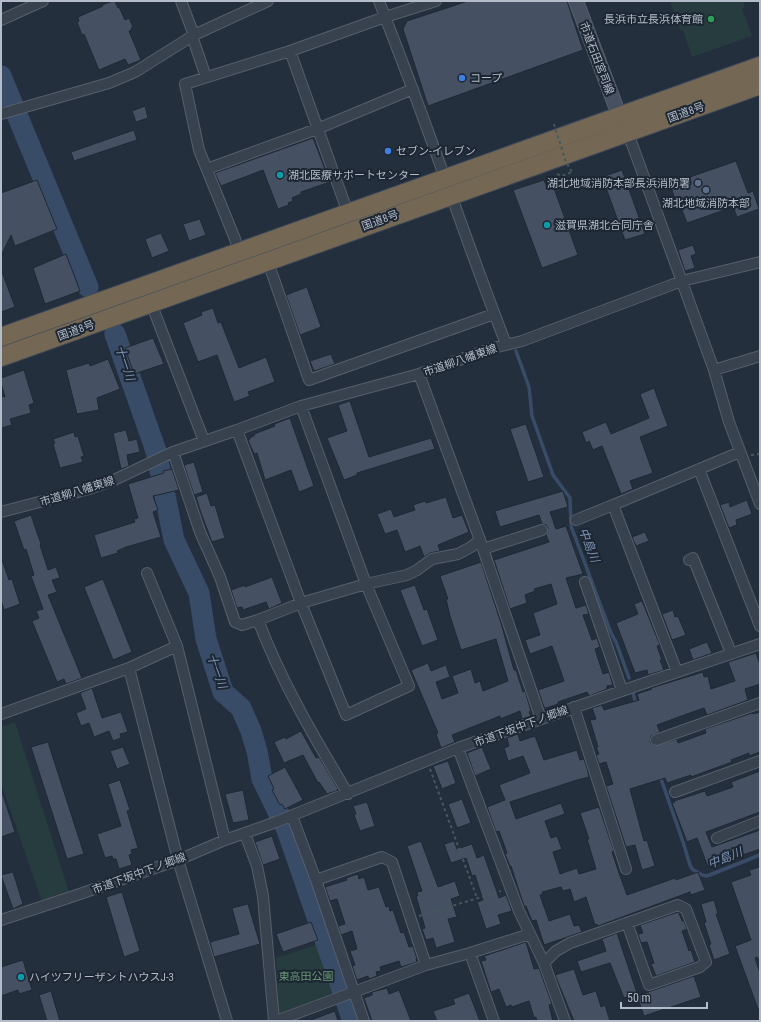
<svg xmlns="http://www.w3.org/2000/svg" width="761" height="1022" viewBox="0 0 761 1022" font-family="'Roboto Condensed','Noto Sans JP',sans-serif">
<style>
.green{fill:#263c3f}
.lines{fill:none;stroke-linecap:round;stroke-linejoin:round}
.stream{stroke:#394c67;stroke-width:3.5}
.river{stroke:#394c67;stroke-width:21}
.building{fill:#455162;stroke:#1f2835}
.street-casing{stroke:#565f6c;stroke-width:12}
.secondary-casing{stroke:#565f6c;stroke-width:16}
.highway-casing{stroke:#434c59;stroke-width:20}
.path{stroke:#44595c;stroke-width:2;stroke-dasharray:3 3;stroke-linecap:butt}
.street{stroke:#38414e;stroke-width:10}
.secondary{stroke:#465061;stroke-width:14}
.highway{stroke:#746855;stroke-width:18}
.path-bridge{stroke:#44595c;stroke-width:2;stroke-dasharray:3 3;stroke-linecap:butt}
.leisure-dot{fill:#2e9e5b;stroke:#1d2633;stroke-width:1.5}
.shop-dot{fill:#3f7fe0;stroke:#1d2633;stroke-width:1.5}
.culture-dot{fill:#0f9aa8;stroke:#1d2633;stroke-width:1.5}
.service-dot{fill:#5c6f8a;stroke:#1d2633;stroke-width:1.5}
.labels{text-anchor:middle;stroke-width:4;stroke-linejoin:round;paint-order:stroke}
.poi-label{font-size:11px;fill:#b4bcc9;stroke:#1d2633;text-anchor:start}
.street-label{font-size:11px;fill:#b4bcc9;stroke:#1d2633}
.park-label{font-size:11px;fill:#6b9a76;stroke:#1d2633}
.water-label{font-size:12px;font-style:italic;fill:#7c92b1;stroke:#1d2633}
</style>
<rect width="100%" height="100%" fill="#242f3e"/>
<path class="green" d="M670 1H743L745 7 742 8 752 36 692 57 683 30H680Z
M15 722 70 895 42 902 1 783V727Z
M322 943 338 991 279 1014 276 958Z"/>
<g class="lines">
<path class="stream" d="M516 351 529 387 532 416 553 475 570 498 571 526 611 633 616 642 629 678
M633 693 636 704
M660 776 683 842 690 865 692 869 702 875 707 876 760 855"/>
<path class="river" d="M1 76 88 287
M115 334 156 451 174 540 199 593 206 639 223 692 241 708 251 731 257 751 262 779 287 830 353 1021"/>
</g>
<path class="building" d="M113 1H115L118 8 119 7 125 20 129 18 133 27 131 28 132 30 129 31 141 60 128 65 125 59 99 70 84 34 82 35 77 22 79 21 78 17 103 6 102 5Z
M468 1H567L583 50 428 106 403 29 407 21Z
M145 106 148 118 136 122 132 111Z
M134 130 137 140 74 161 71 152Z
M313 138 330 182 301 192V194L292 198 293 201 288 203 289 205 278 209 263 170 221 186 215 173Z
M736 161 748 193 753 191 759 209 737 217 733 207 687 223 682 210 679 211 670 184Z
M622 170 645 234 625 240 602 177Z
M37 180 57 229 15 246 11 235 1 256V193Z
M544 180 548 190 554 188 578 255 542 268 513 190Z
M200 219 206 235 189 241 183 224Z
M161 233 169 251 152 258 145 239Z
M693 245 696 254 691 256 695 268 685 271 678 250Z
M66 254 80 291 45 304 33 268Z
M1 272H2L15 307 1 312Z
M307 287 321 327 300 335 286 295Z
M213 308 218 323 221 322 239 368 266 357 275 382 248 392 250 396 234 402 217 355 198 362 183 323 202 315 201 312Z
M153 338 164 364 134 374 125 348Z
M331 354 335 364 314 371 310 361Z
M108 359 120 389 97 398 99 410 77 414 66 370 89 363 90 366Z
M24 370 34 403 29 405 31 413 10 419 12 425 1 428V396L5 397 1 383V378Z
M654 388 668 426 640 437 653 473 630 481 633 489 621 494 602 446 593 450 589 441 586 443 582 432 606 422 611 434 649 418 640 394Z
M350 401 369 457 431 438 435 449 357 473V475L344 480 327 438 347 431 338 405Z
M290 418 314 486 299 492 291 470 265 480 257 453 254 454 248 440 250 439V438L255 435 254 434 275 426 274 424Z
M526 424 544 477 528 482 510 429Z
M126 430 129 441 137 439 140 452 127 455 129 466 121 469 113 433Z
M74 432 75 437 78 436 84 456 81 457 83 462 60 468 53 444 55 443 53 439Z
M194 462 203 492 194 495 184 465Z
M172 469 179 490 153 496 158 510 153 512 161 537 126 547 117 551 118 553 101 558 94 535 135 522 134 519 138 518 128 484 164 473 163 471Z
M563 491 568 507 550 512 556 529 566 526 583 574 566 578 576 608 586 605 589 614 583 615 592 640 597 638 600 647 595 649 603 674 609 672 613 685 607 686V689L589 696 587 692 558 702V704L546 708 544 707 538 690 564 681 552 646 530 654 525 640 540 635 533 613 557 604 551 584 534 589 535 591 525 595 527 603 510 609 494 560 549 542 546 535 548 528 546 525 542 524 539 515 500 527 495 511Z
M207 493 211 506 215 505 225 538 212 542 201 513 196 497Z
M446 497 453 518 462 515 469 532 438 545 440 551 430 553 424 557 420 546 405 552 397 530 385 534 377 514 391 509 394 517 415 510 413 505 425 501 426 503Z
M747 500 752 514 736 520 737 525 729 528 720 505 729 502 730 507Z
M31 515 41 544 40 545 48 570 56 567 60 578 52 580 57 592 48 595 82 678 66 684 64 679 57 682 32 621 39 618 36 611 43 609 31 576 34 575 26 549 24 550 14 521Z
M645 532 649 541 636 546 632 537Z
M1 560H2L9 580 12 579 20 604 4 610 1 600Z
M481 562 501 623 514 670H516L523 692 525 691 531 711 529 712 531 716 522 719 520 711 500 719V716L452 735 455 742 441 748 436 734 438 733 411 670 428 663 431 671 446 665 450 677 436 682 442 699 458 693 452 676 471 669 475 683 480 681 483 691 508 681 496 639 461 650 450 616 446 599H448L440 576Z
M272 577 282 603 269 609 266 602 243 610 242 607 237 608 231 590 245 585V587Z
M103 579 132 652 113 660 84 587Z
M415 585 424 610 427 609 438 640 422 646 400 590Z
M642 601 660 645 657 646 662 660H660L664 670 648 675 647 670 635 673 616 623 638 614 634 604Z
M673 610 675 617 678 616 686 635 672 640 662 614Z
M707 642 712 653 693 660 689 649Z
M756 653 760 665V684L745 689 748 700 707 715 704 708 676 718 657 725 660 732 651 736 650 742 654 746 677 739 678 743 706 733 705 729 752 713 753 714 760 712V752L749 756V753L731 760 732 762 691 777V775L667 783 665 778 630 789 644 841 647 840 655 866 642 870 635 845 626 847 606 786 613 784 606 762 599 764 596 755 599 754 596 747H598L590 720 596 719 592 708 602 705 604 710 639 700 637 694 652 689 651 688 703 672 704 677 708 676 711 689 735 681 728 662Z
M92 688 102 718 121 712 128 732 120 734 121 738 113 741 109 731 94 737 89 723 81 726 76 713 86 709 80 693Z
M301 731 316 758 319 757 338 789 336 791 327 794 319 782 318 783 303 755 284 763 274 742 285 737 286 739Z
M518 734 520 741 535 736 544 760 577 750 580 760 584 759 587 768 589 777 577 780 510 802 516 819 561 803 565 814 545 821 551 838 557 836 562 849 553 852 560 874 577 868 579 874 596 869 587 839H589L580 813 599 807 614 851 612 852 619 873 627 895 675 878 676 880 698 872 705 890 691 895 690 892 598 926 597 924 595 925 586 897 574 902 570 889 563 891 561 887 542 892 543 894 540 895 549 921 570 914 574 926 579 925 582 932 544 945 536 920 532 921 526 906H524L511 866H510L505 854 507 853 499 831 496 832 487 807 505 800 499 785 530 773 523 756 508 761 504 748 509 746 507 738Z
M48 742 84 854 67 859 31 747Z
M123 747 130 764 117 769 110 751Z
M482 747 491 769 475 776 467 753Z
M448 761 456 783 442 789 433 766Z
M285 767 303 800 285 809 282 804 280 805 272 790 274 789 268 776Z
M760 771V812L706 832 712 847 760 830V849L708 867 697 838 687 842 672 803 675 802 674 801 705 791 707 796 733 787 731 782Z
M120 780 130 810 127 811 138 848 131 850 132 854 129 855 132 865 119 869 116 859H113L112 856 105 858 97 834 121 826 108 784Z
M243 790 249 820 233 823 225 794Z
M1 795H3L15 832 1 837Z
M462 799 471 823 457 828 448 804Z
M367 802 375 826 360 831 354 815 356 814 353 806Z
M272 836 280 859 263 865 255 842Z
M421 841 438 887 455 881 460 896 451 899 457 917 448 919 455 942 436 948 433 938 426 940 422 929 425 928 416 896H418L417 892 422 891 407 846Z
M454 841 457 849 472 844 477 858 484 855 499 898 506 895 512 911 498 915 501 924 486 929 477 902 483 900 475 875 472 876 466 858 451 863 444 844Z
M760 867V960H759L757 957 755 958 760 973V1009H758L735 946 751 940 731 882 751 875 749 870Z
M13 872 23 904 13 909 1 875Z
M358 874 359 879 364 877 368 890 379 887 386 907 389 906 390 911 393 910 401 933 404 932 409 947 413 946 417 959H416L417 962 401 967 399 961 380 967 381 971 376 972 377 976 369 979 368 976 357 980 352 966 355 965 350 951 357 949 352 931 341 935 338 926 345 924 337 899 330 901 325 887 347 880 346 878Z
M122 892 140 951 124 957 106 897Z
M714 900 718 914H716L730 954 714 960 709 945 711 944 704 923 706 922 701 904Z
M248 904 260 944 214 957 210 942 239 934 232 908Z
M678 912 679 913 682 921H684L687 929 682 931 689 951 691 950 695 962 656 976 651 964 654 963 647 942H646L641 943 638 934 643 933 640 925Z
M311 922 318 940 283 952 276 934Z
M617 933 637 993 624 998 610 963 581 972 577 961 606 951 602 939Z
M526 942 534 969 539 968 552 1004 549 1005 553 1021H537L536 1017 534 1018 529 1001 512 1007 511 1005 506 1007 499 989 491 992 481 961 486 960 484 956Z
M23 960 32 990 19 994 18 990 1 996V967Z
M574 969 583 995 596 991 601 1007 605 1005 610 1021H574L555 975Z
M694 976 701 997 644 1016 637 996Z
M387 988 389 994 399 990 411 1021H372L364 998 372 995V992Z
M51 991 60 1021H47L39 995Z
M469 993 480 1021H437L433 1011 455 1004 453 999Z
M335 1011 338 1021H311V1020Z"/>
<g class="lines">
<g class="street-casing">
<path id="street" d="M181 1 194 35
M436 1 385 17C428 125 464 236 506 344
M1 20 43 1
M192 36 206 77
M290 51 348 213
M1 114 109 83 135 72 194 35 268 1
M624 131 632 144 714 370 729 422 760 504
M207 169 317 129 413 89
M239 252 235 239 199 150 185 84 290 51 385 17 379 1
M268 262 309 380 494 314
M151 303 204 441
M714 370 760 356
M419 374 480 540 541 719
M237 430 301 603 346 715 409 686 366 584 301 406
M173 452 200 532 220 577 235 622 242 625 258 620C281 681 314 737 348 794
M699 469 760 626
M1 512 89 489 114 480 173 452 237 430 301 406 419 374 493 348 522 341 682 281 760 262
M576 520 613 505
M483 549 542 530
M689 560 693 558 731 653
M147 573 177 646 129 668 178 860 227 1021
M585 582 622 690
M258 620 301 603 366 584 407 575 417 570 432 559 458 554 471 547 480 540
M177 646 225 840
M677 672 613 505 740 452
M574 707 626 869
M1 714 129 668
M656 740 760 703
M458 748 519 911 544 963 565 1021
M675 792 760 761
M292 816 316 880 364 1021
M245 834 257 866 263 896 274 1021
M717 838 760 821
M1 920 74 896 178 860 225 840 276 822 458 748 636 686 760 644
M470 953 494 1021
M544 963 556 951 570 943 678 905 686 909 706 962 700 967 649 985 627 923
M426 965 470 953 530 934
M276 1021 426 965 392 862 382 857 316 880"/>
</g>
<g class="secondary-casing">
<path id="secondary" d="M576 1 619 115"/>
</g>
<g class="highway-casing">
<path id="highway" d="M1 337 760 66
M1 357 760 85"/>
</g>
<path class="path" d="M557 174 562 176 572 172
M751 455 760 454
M430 769 477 898
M419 916 501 891"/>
<use href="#street" class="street"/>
<use href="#secondary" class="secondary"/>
<use href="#highway" class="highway"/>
<path class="path-bridge" d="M554 124 566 162 572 172"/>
</g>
<circle class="leisure-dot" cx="711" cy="19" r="4"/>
<g class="shop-dot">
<circle cx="462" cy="78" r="4"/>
<circle cx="388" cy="151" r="4"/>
</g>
<g class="culture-dot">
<circle cx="280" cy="175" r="4"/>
<circle cx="547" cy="225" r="4"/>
<circle cx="21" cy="977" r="4"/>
</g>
<g class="service-dot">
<circle cx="698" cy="183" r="4"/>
<circle cx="706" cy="190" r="4"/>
</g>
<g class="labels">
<g class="poi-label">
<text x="703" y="23" text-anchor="end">長浜市立長浜体育館</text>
<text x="470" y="82">コープ</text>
<text x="396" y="155">セブン-イレブン</text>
<text x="288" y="179">湖北医療サポートセンター</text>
<text x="690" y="187" text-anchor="end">湖北地域消防本部長浜消防署</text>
<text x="706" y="207" text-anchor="middle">湖北地域消防本部</text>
<text x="555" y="229">滋賀県湖北合同庁舎</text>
<text x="29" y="981">ハイツフリーザントハウスJ-3</text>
</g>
<g class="street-label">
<text transform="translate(597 58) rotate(69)" y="4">市道石田宮司線</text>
<text transform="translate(686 112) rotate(-20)" y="4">国道8号</text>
<text transform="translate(380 220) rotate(-20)" y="4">国道8号</text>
<text transform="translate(76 330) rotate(-20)" y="4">国道8号</text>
<text transform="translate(460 360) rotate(-19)" y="4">市道柳八幡東線</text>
<text transform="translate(77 491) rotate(-17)" y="4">市道柳八幡東線</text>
<text transform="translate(521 726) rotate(-20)" y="4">市道下坂中下ノ郷線</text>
<text transform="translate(139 873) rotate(-20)" y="4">市道下坂中下ノ郷線</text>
</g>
<g class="park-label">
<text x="306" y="980">東高田公園</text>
</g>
<g class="water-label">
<text transform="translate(125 363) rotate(71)" y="4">十一川</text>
<text transform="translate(589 545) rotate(69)" y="4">中島川</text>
<text transform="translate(217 671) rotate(70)" y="4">十一川</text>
<text transform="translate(725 858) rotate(-22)" y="4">中島川</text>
</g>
</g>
<rect width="761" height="1022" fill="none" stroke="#b4bcc9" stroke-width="4"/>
<path d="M621 1002v6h86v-6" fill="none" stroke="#b4bcc9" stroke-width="2"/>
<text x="627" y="1002" font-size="12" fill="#b4bcc9" stroke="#1d2633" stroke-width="3" paint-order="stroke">50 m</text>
</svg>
